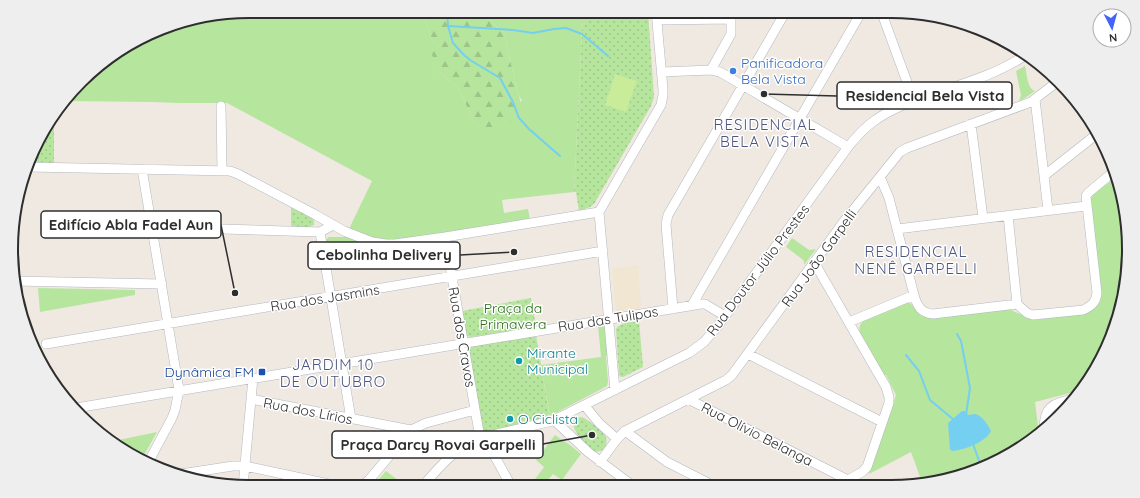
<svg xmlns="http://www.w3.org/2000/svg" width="1140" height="498" viewBox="0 0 1140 498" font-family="Quicksand,sans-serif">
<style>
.education{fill:#f0e6d1}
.grass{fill:#b6e59e}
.forest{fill:url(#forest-firs)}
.park{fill:url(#park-dots)}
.pitch{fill:#c9ec9a}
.water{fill:#75cff0}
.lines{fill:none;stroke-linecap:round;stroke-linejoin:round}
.stream{stroke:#75cff0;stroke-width:2}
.minor-casing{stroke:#b4b7c1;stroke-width:10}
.minor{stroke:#fff;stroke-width:9}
.shop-dot{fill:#3f7fe0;stroke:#fff;stroke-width:1.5}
.culture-dot{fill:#0f9aa8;stroke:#fff;stroke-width:1.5}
.transit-dot{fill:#1a4fb4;stroke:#fff;stroke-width:1.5}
.labels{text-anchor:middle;stroke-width:3;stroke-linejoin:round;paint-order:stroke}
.shop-label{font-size:14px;fill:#366cbe;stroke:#fff;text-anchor:start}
.street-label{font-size:14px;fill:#2e2e2e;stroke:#fff}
.park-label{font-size:14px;fill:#2c6e1b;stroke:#fff}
.culture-label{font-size:14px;fill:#0d838f;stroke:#fff;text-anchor:start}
.transit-label{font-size:14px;fill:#164399;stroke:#fff;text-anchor:end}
.neighbourhood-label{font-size:15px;letter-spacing:1px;fill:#4d5680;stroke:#fff}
.rim{fill:none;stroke:#2e2e2e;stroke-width:2}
.leader{fill:none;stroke:#2e2e2e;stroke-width:1.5}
.callout-dot{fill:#2e2e2e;stroke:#fff;stroke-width:1.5}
.callout{fill:#fff;stroke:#2e2e2e;stroke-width:1.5}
.callout-label{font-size:15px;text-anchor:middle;font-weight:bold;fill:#2e2e2e}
</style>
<defs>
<pattern id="forest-firs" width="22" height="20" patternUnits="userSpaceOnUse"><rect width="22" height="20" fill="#b6e59e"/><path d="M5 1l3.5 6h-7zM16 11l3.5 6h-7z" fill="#9dc588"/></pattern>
<pattern id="park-dots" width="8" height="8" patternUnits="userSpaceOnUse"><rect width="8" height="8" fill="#b6e59e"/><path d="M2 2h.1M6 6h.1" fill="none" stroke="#9dc588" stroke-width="1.8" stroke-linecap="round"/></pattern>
</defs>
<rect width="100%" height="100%" fill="#efe9e1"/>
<path class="education" d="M638 265 641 308 616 312 612 269Z"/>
<path class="grass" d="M249 11H400L425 20 433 42 438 71 459 89 474 122 522 101 518 94 504 33 483 15V11H583L574 192 502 200 504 213 528 209 530 220 396 241 380 240 349 229 372 181 227 103H178L152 102 67 101 92 70 172 24Z
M1025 66C1027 74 1027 88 1035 91L1025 98 1019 101 1021 95 1016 71Z
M1114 179 1129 234 1116 326 1082 390 1035 402 1039 434 1036 438 982 469 923 485 911 452 869 474 896 395 886 375H884L861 335C858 329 859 325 864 320L906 303H910L919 312 934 318 1009 309 1033 320 1082 314 1098 304 1101 297 1090 201 1093 194Z
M329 237H346L398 248V250L329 261 326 242V239Z
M792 238 809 250 816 249 804 265V261L802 259 786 247Z
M38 288 135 290V295L40 312Z
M602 324 605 327 608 356H606L608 382 607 386 550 416 541 365 601 357 598 325Z
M157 432 143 457 114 441Z
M555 435 570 445 581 454 562 480 553 474 543 486H530L544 467 536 460Z
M386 471 407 487H372Z"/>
<path class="forest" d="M400 11H483V15L504 33 518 94C528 116 510 122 494 132L474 122 459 89 438 71 430 49 433 42 425 20Z"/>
<path class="park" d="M583 11H648L654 97 651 106 594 204 590 207 579 211 576 192H574Z
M54 116V164L31 163 43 130Z
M291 207 312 217 314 220V225L309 227H291Z
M531 298 536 327 471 337 467 336 466 334 462 311Z
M639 321 643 367 623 377H621L619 375 616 329C620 322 632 322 639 321Z
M536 335 550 418 488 432H486L483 430 469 350 472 346Z
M581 417 584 418C592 424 610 432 606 445 604 450 601 451 596 452 588 449 560 420 581 417Z"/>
<path class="pitch" d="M615 74 637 81 626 112 605 105Z"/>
<path class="water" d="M962 411H965L968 415C970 415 972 414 975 414 982 415 988 425 991 431 986 442 964 450 952 451L950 449 948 423Z"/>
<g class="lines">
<path class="stream" d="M447 11 448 26 453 43 463 54 470 60 500 78 513 102 519 118 529 129 560 156
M449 26 513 30 533 33 554 29 566 28 582 34 608 56
M957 334 961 341 962 346 970 388 966 415
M906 355 919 371 930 400 954 420
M973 444 982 469"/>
<g class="minor-casing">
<path id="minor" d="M881 11 914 101
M657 20 731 19V34L711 70
M662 72 711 70 720 72 848 147
M1035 99 1048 210
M221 106 222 171
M971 124 983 218
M29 167 230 171 238 174 314 214 344 231 372 242 386 244H395L445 237 599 212
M142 169 179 390 175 410 172 418 149 461
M1045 175 1097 134
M880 177 889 198 914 295C917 306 921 313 933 314L1017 304
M599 212 661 105 663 95V89L656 11
M599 212 615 390
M1008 215 1017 304 1027 313 1033 315 1083 310C1092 306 1096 302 1097 293L1086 196 1088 193 1112 173
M153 227 320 232 333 225
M897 229 1086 206
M320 232 351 419
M445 237 480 438
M814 262 886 387 889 397V403L867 467 862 472 839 485
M13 281 162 284
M692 305 862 11
M673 309 666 224 668 215 786 11
M849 322 914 295
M46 344 603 251
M748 354 882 422
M251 399 411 430
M688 399 848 480
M585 406 599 423 617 439
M76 408 701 304H705L725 316
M554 420 588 452 633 486
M1044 430C1044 404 1054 404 1076 398
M625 431 667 462 714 486
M484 437 509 482 512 486
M600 462 617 439 625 431 726 380 732 375 845 220 900 152 907 148 1031 102 1057 82
M174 475 233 466H245L343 487
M243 486 253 378
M423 486C439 467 456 447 480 438L552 421 689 353 704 342 717 327 848 147C856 137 864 128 874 121 889 110 907 103 924 97 958 85 994 76 1024 56
M356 487 364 484 369 480 411 430 426 423 475 410"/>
</g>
<use href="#minor" class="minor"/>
</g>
<circle class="shop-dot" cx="733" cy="71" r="4"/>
<g class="culture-dot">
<circle cx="519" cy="361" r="4"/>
<circle cx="510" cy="419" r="4"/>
</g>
<rect class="transit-dot" x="258" y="368" width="8" height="8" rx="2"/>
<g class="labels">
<g class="shop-label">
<text x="741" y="68">Panificadora<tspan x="741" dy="16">Bela Vista</tspan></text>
</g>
<g class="street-label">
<text transform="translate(819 258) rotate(-54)" y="5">Rua João Garpelli</text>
<text transform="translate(758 270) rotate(-53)" y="5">Rua Doutor Júlio Prestes</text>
<text transform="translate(325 298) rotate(-9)" y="5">Rua dos Jasmins</text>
<text transform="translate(608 319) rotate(-9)" y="5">Rua das Tulipas</text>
<text transform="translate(462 337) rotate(80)" y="5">Rua dos Cravos</text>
<text transform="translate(308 411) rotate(11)" y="5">Rua dos Lírios</text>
<text transform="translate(757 434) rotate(27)" y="5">Rua Olívio Belanga</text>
</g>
<g class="park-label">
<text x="513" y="313">Praça da<tspan x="513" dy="16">Primavera</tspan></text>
</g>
<g class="culture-label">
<text x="527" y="358">Mirante<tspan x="527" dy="16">Municipal</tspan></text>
<text x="518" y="424">O Ciclista</text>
</g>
<g class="transit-label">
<text x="254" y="377">Dynâmica FM</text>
</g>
<g class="neighbourhood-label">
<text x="765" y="130">RESIDENCIAL<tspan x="765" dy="17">BELA VISTA</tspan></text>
<text x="916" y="257">RESIDENCIAL<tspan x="916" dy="17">NENÊ GARPELLI</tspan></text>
<text x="333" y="370">JARDIM 10<tspan x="333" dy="17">DE OUTUBRO</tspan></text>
</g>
</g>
<path d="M0 0H1140V498H0ZM249 18H891A231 231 0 0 1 1122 249V249A231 231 0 0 1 891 480H249A231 231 0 0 1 18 249V249A231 231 0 0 1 249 18Z" fill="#eee" fill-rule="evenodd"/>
<path class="rim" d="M249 18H891A231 231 0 0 1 1122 249V249A231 231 0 0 1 891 480H249A231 231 0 0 1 18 249V249A231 231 0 0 1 249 18Z"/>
<path class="leader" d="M764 94L837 96M235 293L221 225M514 252L460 255M592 435L543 444"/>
<g class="callout-dot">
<circle cx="764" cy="94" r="4"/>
<circle cx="235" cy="293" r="4"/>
<circle cx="514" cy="252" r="4"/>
<circle cx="592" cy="435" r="4"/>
</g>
<g class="callout">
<rect x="837" y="82" width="175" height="27" rx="4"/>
<rect x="41" y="211" width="180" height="27" rx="4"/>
<rect x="308" y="242" width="152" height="27" rx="4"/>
<rect x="332" y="431" width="211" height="27" rx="4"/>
</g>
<g class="callout-label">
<text x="925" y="101">Residencial Bela Vista</text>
<text x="131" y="230">Edifício Abla Fadel Aun</text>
<text x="384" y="260">Cebolinha Delivery</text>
<text x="438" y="450">Praça Darcy Rovai Garpelli</text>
</g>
<g transform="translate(1112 28) rotate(174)"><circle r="19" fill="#ffffff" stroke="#ababab"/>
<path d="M0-3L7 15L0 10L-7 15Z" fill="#4264fb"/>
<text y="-6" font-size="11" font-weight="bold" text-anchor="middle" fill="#2e2e2e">N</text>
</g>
</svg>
